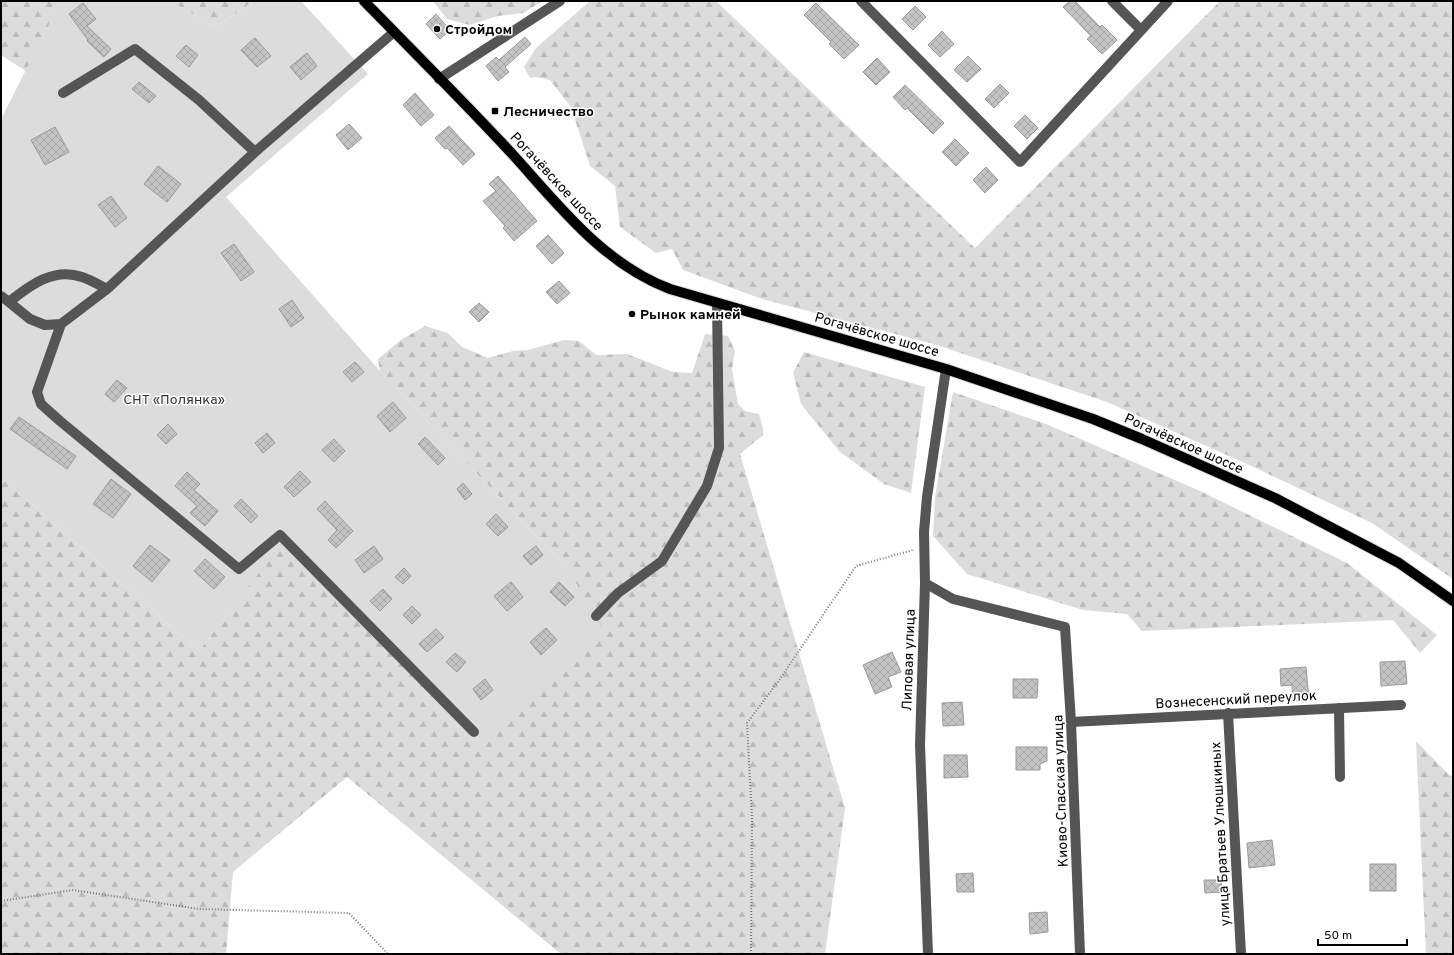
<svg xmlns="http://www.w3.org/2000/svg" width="1454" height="955" viewBox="0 0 1454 955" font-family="Overpass,sans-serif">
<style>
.forest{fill:url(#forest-firs)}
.garden{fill:#dcdcdc}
.building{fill:url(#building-cross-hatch);stroke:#999}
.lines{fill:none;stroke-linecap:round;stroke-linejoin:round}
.major-casing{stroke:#dbdbdb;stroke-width:12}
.path{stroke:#777;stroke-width:2;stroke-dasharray:1 2;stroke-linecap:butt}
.minor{stroke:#555;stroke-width:10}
.major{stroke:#000;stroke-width:10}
.poi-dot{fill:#000;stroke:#fff;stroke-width:1.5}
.labels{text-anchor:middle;stroke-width:3;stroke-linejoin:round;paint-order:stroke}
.poi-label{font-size:14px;font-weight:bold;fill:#000;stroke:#fff;text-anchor:start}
.street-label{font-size:14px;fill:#000;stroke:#fff}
.park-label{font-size:14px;fill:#333;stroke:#fff}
</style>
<defs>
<pattern id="forest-firs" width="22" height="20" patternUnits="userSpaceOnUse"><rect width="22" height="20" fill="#dcdcdc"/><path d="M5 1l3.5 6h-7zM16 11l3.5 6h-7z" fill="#bbb"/></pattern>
<pattern id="building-cross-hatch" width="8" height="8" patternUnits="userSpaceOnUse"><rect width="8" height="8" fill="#c4c4c4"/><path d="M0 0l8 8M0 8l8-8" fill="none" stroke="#a7a7a7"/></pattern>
</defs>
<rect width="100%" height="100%" fill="#fff"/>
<path class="forest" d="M1 1H61L26 71 1 55Z
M172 1H254L216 27 175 4Z
M433 1H543L523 13 498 16 469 25 447 19Z
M590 1H716L975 248 1220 1H1453V579L1372 523 1247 464 1107 402 937 345 762 299 683 270 672 249 656 253 620 227 615 186 590 166 571 107 550 80 535 77 530 78 524 67 536 48Z
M425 326 448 333 462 347 488 358 513 351 528 350 564 340 579 341 596 355 627 354 673 372 692 373 705 334 728 336 735 351 732 369 738 404 745 411 759 414 763 428V435L740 454 845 808 825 954H561L347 777 233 872 226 954H1V477L199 651 282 542 569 571 380 371 378 359 401 340Z
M804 352 925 387 911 493 884 484 840 452 801 404 793 373Z
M953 392 1046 424 1200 491 1347 563 1437 635 1420 653 1393 620 1142 631 1127 614 1083 610 967 574 933 536 935 497Z
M1416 741 1450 776 1453 774V954H1426Z"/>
<path class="garden" d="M61 1H172L175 4 216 27 254 1H301L368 74 226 197 380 371 569 571 602 627 477 742 283 542 199 651 1 477V119Z"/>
<path class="building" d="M1070 1H1075L1100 27 1102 25 1117 40 1102 54 1087 39 1091 36 1063 7Z
M83 3 96 19 87 26 111 49 104 57 87 41 88 40 69 14Z
M816 3 859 45 844 59 829 44 831 42 804 15Z
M915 6 926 17 913 30 902 19Z
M436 14 450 30 440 39 426 24Z
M942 31 954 44 940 57 928 45Z
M525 37 531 44 505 67 509 72 498 81 486 66 496 57 499 60Z
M255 38 271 56 257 67 241 50Z
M186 45 198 55 189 67 176 56Z
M307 53 317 66 301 80 290 67Z
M968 56 981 69 967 82 954 70Z
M877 58 890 72 876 85 863 72Z
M139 82 156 96 149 103 132 89Z
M1000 84 1009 93 994 108 985 99Z
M905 85 944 123 933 134 907 108 905 110 893 97Z
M415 93 434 115 421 126 403 105Z
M1025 115 1038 128 1027 139 1014 126Z
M349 124 362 138 348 150 336 135Z
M449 126 475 154 463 165 447 148 445 149 435 138Z
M55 127 69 152 45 165 31 140Z
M955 139 969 153 956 166 942 152Z
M158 166 181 184 167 202 144 184Z
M986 167 998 180 985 193 973 180Z
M498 176 537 221 514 241 503 228 505 226 483 201 496 191 489 184Z
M111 196 127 218 115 227 98 205Z
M548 235 564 253 552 264 536 246Z
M234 244 254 272 241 281 221 253Z
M559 281 570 293 557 304 546 292Z
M292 300 304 318 291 327 279 309Z
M479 303 489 312 479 322 469 312Z
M355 362 364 372 352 382 343 372Z
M117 380 127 388 114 402 105 394Z
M393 402 406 418 390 432 377 416Z
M19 417 76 456 67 469 10 429Z
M168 424 177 434 166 444 157 435Z
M267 433 275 443 263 453 255 443Z
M425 437 445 458 438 465 418 444Z
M334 439 345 451 334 462 322 450Z
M300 471 311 482 294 497 284 487Z
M187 472 200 484 194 490 218 511 205 526 190 513 197 506 175 486Z
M111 479 131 494 113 518 93 504Z
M463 483 472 494 465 500 457 489Z
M241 499 258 516 251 523 234 506Z
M325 501 333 510 353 531 336 548 328 540 337 530 317 509Z
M496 514 508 527 498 536 486 524Z
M150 545 170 560 152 582 133 566Z
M374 546 383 559 364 573 355 560Z
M536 546 543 555 531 565 523 556Z
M205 559 225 577 214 589 194 571Z
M404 568 411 576 403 584 395 577Z
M511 582 523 597 507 611 494 596Z
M559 582 574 597 565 606 550 592Z
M383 589 392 599 380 611 370 601Z
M412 606 421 615 412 624 403 615Z
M546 628 557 640 541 655 530 642Z
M436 629 444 637 427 652 419 644Z
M892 652 901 672 888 677 892 687 875 694 863 665Z
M455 653 466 662 457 672 446 662Z
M1405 661 1407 684 1381 686 1380 662Z
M1306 667 1309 700 1293 701 1292 685 1281 686 1280 669Z
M485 679 493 690 481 700 473 689Z
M1013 679H1038L1037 698H1013Z
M962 702 964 725 943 726 942 703Z
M1016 747H1047V761L1040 764V770H1016Z
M944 755H967L968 777 944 778Z
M1272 840 1275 865 1249 868 1247 843Z
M1370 864H1396V891H1370Z
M973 873 974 892H957L956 874Z
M1204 880H1221L1222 892 1205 893Z
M1047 912 1048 932 1030 934 1029 913Z"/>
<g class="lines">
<g class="major-casing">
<path id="major" d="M364 1C410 48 457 95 502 143 552 196 598 262 670 289L946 369 1093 419 1142 439 1275 498 1399 563 1453 601"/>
</g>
<path class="path" d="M1 901 73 890 199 909 349 913 388 954
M751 954 752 818 747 723 780 679 856 566 913 550"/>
<path class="minor" d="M861 1 1020 162 1168 1
M1112 1 1141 30
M439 79 560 1
M255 152 394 32
M1 296 9 302C30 285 54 267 82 277 91 280 99 285 107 289L255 152 199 100 135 49 63 93
M9 302 30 319 45 325 61 324 37 392 41 404 60 421 239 569 280 535 474 732
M61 324 107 289
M925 583 953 599 1065 627 1071 722 1080 954
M596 616 618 593 662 561 707 486 719 448 717 304
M1339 708 1340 777
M1228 713 1241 954
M1071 722 1401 705
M928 954 920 745 925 583 924 532 927 497 946 369"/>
<use href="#major" class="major"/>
</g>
<g class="poi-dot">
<circle cx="437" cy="29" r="4"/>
<rect x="491" y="107" width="8" height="8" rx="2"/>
<circle cx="632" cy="314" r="4"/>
</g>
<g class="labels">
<g class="poi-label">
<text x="445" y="34">Стройдом</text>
<text x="503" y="116">Лесничество</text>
<text x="640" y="319">Рынок камней</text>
</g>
<g class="street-label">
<text transform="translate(557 181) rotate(47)" y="5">Рогачёвское шоссе</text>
<text transform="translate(877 334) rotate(16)" y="5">Рогачёвское шоссе</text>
<text transform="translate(1184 443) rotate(24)" y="5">Рогачёвское шоссе</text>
<text transform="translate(908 660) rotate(-88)" y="5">Липовая улица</text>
<text transform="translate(1236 699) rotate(-3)" y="5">Вознесенский переулок</text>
<text transform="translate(1060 791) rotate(-92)" y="5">Киово-Спасская улица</text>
<text transform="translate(1220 834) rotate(-93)" y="5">улица Братьев Улюшкиных</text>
</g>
<g class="park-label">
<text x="174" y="404">СНТ «Полянка»</text>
</g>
</g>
<rect width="1454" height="955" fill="none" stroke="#000000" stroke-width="4"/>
<path d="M1318 939v6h89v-6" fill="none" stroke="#000000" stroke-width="2"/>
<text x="1324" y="939" font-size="12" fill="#000000" stroke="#ffffff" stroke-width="3" paint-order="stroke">50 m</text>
</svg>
